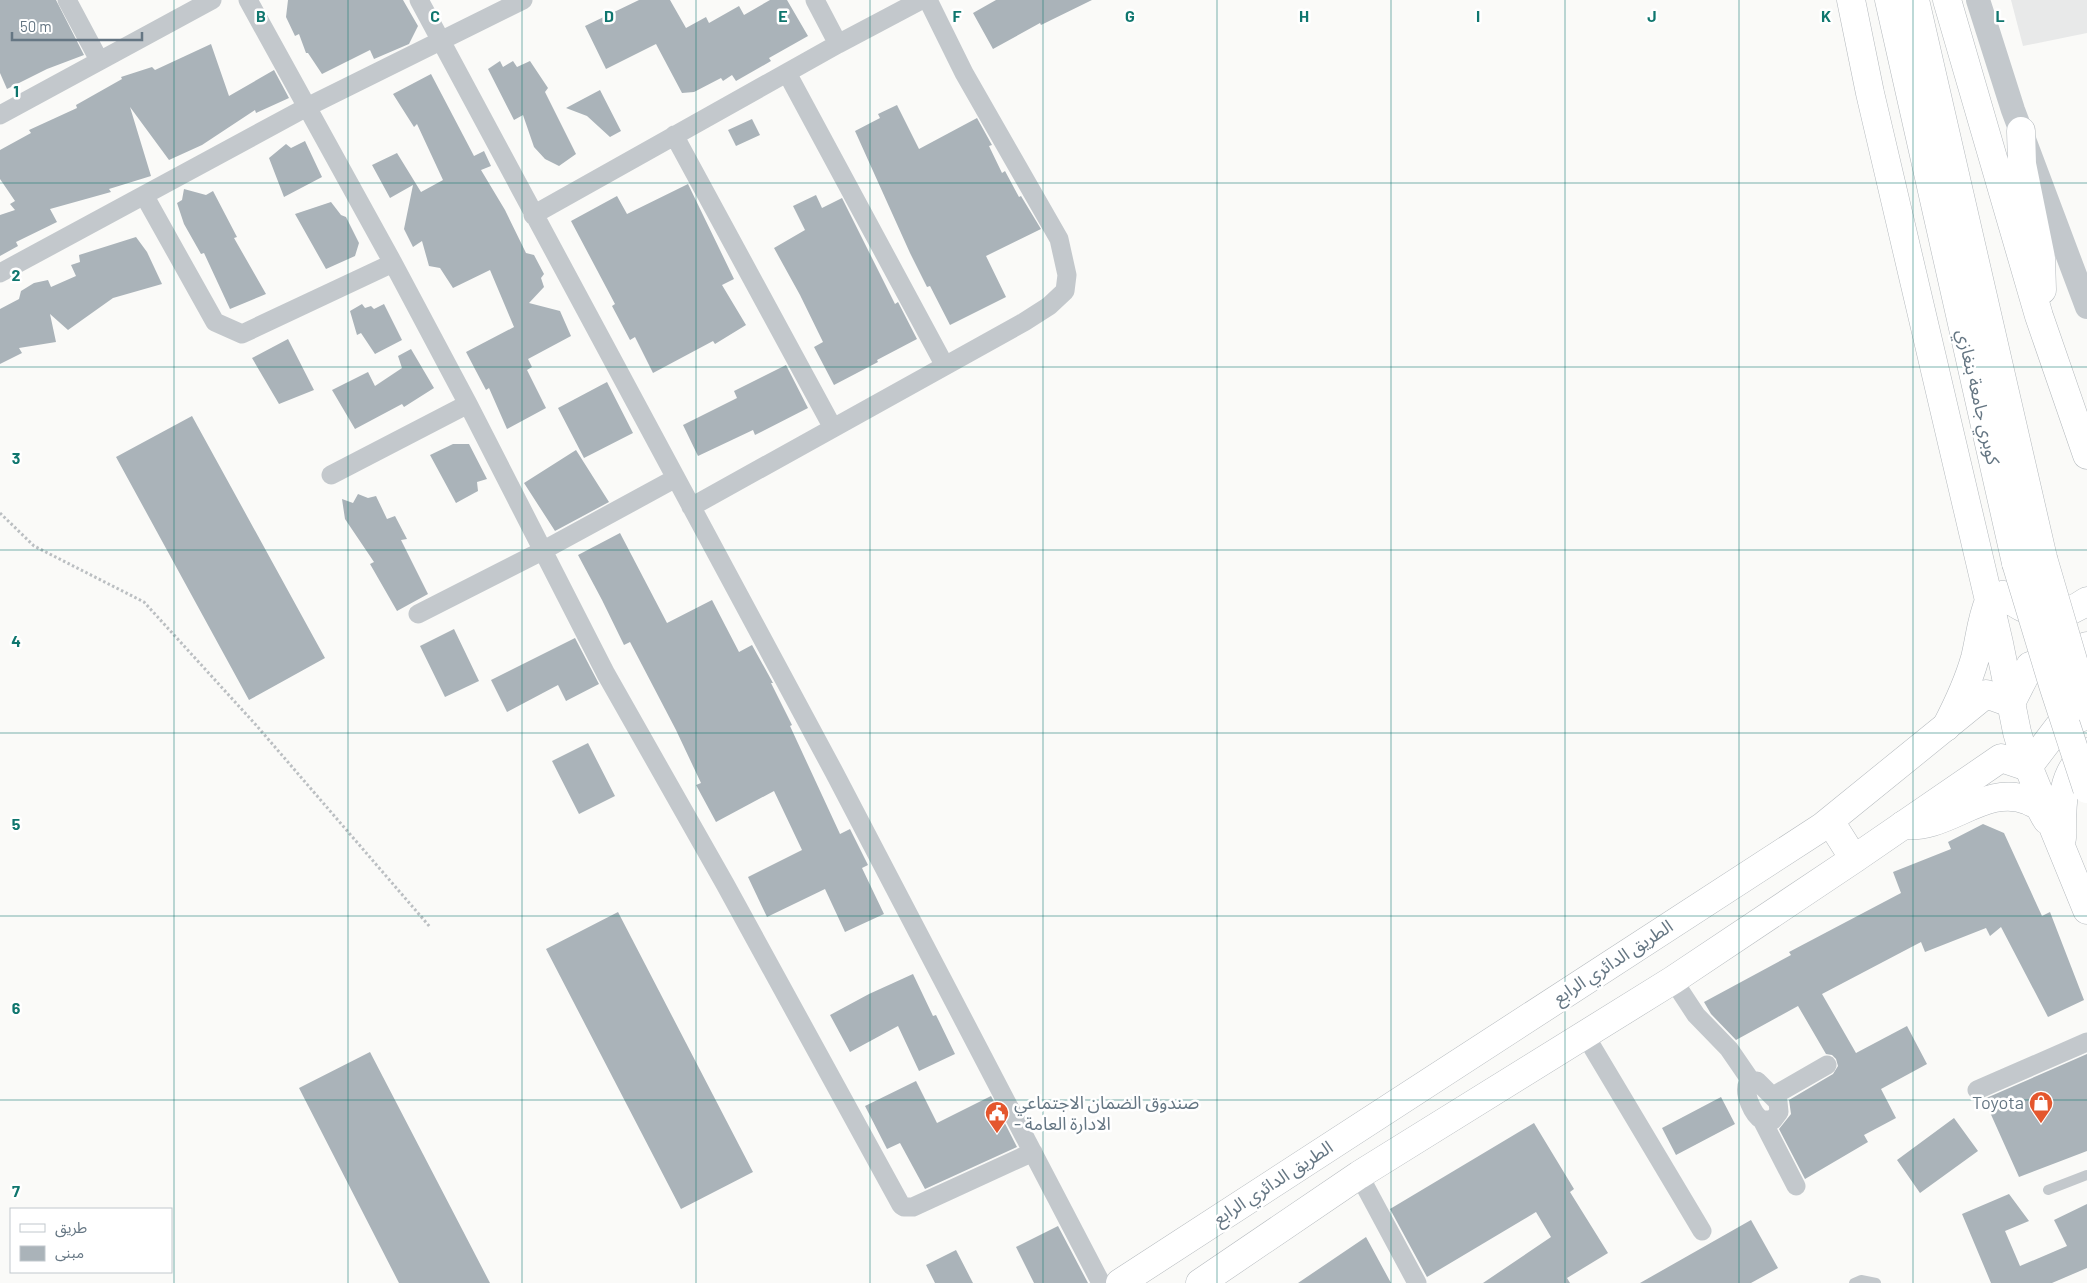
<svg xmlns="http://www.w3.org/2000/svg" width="2087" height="1283" viewBox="0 0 2087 1283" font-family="Barlow,'Noto Sans Arabic',sans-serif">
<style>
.built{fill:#e8e9e9}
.building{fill:#aab3b9}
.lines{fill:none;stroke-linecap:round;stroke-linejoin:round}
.primary-casing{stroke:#b5babe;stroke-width:29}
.trunk-casing{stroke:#b4b9bd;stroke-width:29}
.path{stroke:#bbbfc2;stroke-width:3;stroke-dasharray:2.5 2.5;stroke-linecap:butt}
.service{stroke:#c3c8cc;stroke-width:10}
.minor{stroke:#c3c8cc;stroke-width:19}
.tertiary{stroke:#c3c8cc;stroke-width:24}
.primary{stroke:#fff;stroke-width:28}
.trunk{stroke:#fff;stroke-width:28}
.trunk-bridge-casing{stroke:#b4b9bd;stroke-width:29;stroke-linecap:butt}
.trunk-bridge{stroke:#fff;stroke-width:28}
.grid{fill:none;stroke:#0f766e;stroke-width:1;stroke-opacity:0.55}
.labels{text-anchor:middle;stroke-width:5;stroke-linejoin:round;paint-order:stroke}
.street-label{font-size:18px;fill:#657683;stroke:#fff}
.poi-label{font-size:18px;fill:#657683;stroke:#fff;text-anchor:start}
.grid-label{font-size:16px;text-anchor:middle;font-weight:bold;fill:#0f766e;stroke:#fff;stroke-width:5;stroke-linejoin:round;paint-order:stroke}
</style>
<rect width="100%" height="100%" fill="#fafaf8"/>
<path class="built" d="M2011 0H2087V33L2023 46Z"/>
<path class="building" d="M0 0H56L84 55 47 69 7 89 0 73Z
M288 0H403L418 26 409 44 374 59 370 50 322 74 308 53H306L299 34 295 36 286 17Z
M639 0H670L686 28 706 17 709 23 739 6 744 15 770 0H787L808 36 769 58 771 61 736 81 732 75 723 81 721 78 694 92 682 93 656 44 606 69 585 26Z
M996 0H1092L1041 25 1040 23 993 49 973 13Z
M211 44 229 96 274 70 289 98 256 113 255 110 202 145 169 160 130 107 151 176 109 189 111 192 50 209 57 222 16 242 18 246 0 256V215L15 210 10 204 15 201 0 179V150L31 133 29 130 77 108 76 105 122 79 121 77 152 67 155 70Z
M500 61 503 67 513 61 517 67 530 61 548 88 545 92 576 154 559 166 545 159 534 147 523 115 514 120 488 69Z
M431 74 474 156 484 151 491 166 481 170 505 210 526 253 534 255 544 274 541 278 544 287 529 303 560 311 571 336 528 359 532 367 527 370 546 408 507 429 489 388 486 390 466 352 514 327 490 270 453 288 440 268 429 266 422 241 413 247 404 229 413 185 390 198 372 165 397 153 421 192 443 180 417 124 414 127 393 94Z
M600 90 621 131 610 137 587 116 566 108Z
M897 105 919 149 977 118 992 145 989 146 1002 173 1005 171 1019 197 1021 196 1041 229 986 256 1006 297 950 325 930 286 927 287 910 253 855 131 880 118 878 114Z
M752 119 760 135 736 146 728 130Z
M305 141 322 177 284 197 269 158 286 144 291 148Z
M688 184 734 279 722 285 746 325 715 344 713 341 653 373 635 337 630 340 612 306 615 304 571 221 617 196 627 214Z
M184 189 206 195 213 191 237 237 234 238 266 294 230 309 204 253 201 254 184 224 177 203 182 200Z
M816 195 822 208 842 198 895 304 898 302 917 339 877 360 878 362 834 385 814 347 823 342 800 295 774 248 805 230 793 206Z
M331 202 341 215 346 217 359 243 355 256 326 269 295 214Z
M136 237 147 252 162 284 113 298 68 330 50 314 56 342 19 348 22 353 0 364V309L19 299 21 291 34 283 48 280 51 287 76 276 71 265 80 262 79 255Z
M362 304 365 308 371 306 374 309 384 304 402 340 375 354 361 333 357 335 350 311Z
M288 339 314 390 279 404 252 358Z
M411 349 434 388 404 407 402 404 355 429 332 390 368 372 375 386 402 368 398 356Z
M786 365 808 408 755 435 753 430 698 456 683 425 737 398 734 391Z
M607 382 633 433 584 458 558 408Z
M192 416 325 658 249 700 116 457Z
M453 444H469L487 479 477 482 478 491 456 503 430 455Z
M576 450 609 502 555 531 524 483Z
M358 494 368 498 376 496 387 519 395 516 407 539 401 540 428 594 397 611 370 564 374 562 345 519 342 499 353 503Z
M620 533 667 623 712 600 739 652 752 645 773 683H771L792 725 790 726 840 834 850 829 868 865 862 868 884 914 845 932 825 889 767 917 748 877 802 850 774 791 716 822 696 785 701 783 676 730 630 642 624 645 602 600 578 555Z
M454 629 479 681 445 697 420 646Z
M575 638 599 684 566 701 558 685 507 712 491 680Z
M588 743 615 796 579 814 552 761Z
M1983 824 2004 833 2042 916 2050 912 2084 1000 2048 1017 2001 927 1990 936 1986 928 1925 952 1921 942 1822 994 1856 1053 1907 1026 1927 1064 1881 1089 1896 1118 1864 1135 1868 1142 1805 1179 1779 1129 1791 1114 1789 1100 1833 1074 1838 1066 1836 1059 1832 1055 1826 1054 1798 1006 1736 1040 1711 1014 1704 1002 1791 955 1789 952 1901 893 1893 872 1951 849 1948 842Z
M618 912 753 1172 681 1209 546 949Z
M913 974 933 1016 936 1015 955 1054 919 1071 898 1026 850 1052 830 1015 869 994Z
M370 1052 490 1283H399L299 1088Z
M2087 1054V1151L2019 1177 1984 1099Z
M916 1081 937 1123 991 1096 1017 1147 925 1189 900 1143 887 1149 865 1106Z
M1721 1097 1735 1124 1676 1155 1662 1128Z
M1954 1118 1978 1151 1920 1193 1897 1160Z
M1534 1123 1574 1189 1570 1192 1608 1253 1567 1278 1570 1283H1483L1551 1237 1536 1212 1427 1277 1390 1209Z
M2009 1194 2029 1221 2005 1231 2020 1266 2067 1246 2054 1220 2087 1204V1268L2052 1283H1991L1962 1214Z
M1751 1220 1778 1268 1751 1283H1640Z
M1058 1226 1088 1283H1034L1016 1247Z
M1366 1237 1391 1283H1298Z
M956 1250 973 1283H935L926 1265Z"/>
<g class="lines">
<g class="primary-casing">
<path id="primary" d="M1830 821 1854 859
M1120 1283 1822 827 1986 694 2011 703 2030 666 2087 646
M1200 1283 1359 1175 1673 980 1854 859 2001 758 2028 767 2060 725 2085 716"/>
</g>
<g class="trunk-casing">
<path id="trunk" d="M1851 0 1870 93 1999 643 2017 732 2024 756 2087 910
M1889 0 2016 563
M1915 0 2043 558
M1947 0 2039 316 2087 455
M2021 131 2022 164 2041 258 2042 290
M1946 727C1958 704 1968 683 1975 658 1980 638 1981 620 1989 601L2003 595C2032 617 2056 623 2087 601
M1903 825C1947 831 1986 782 2029 801 2032 803 2037 804 2039 807 2042 810 2044 816 2047 820
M2062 838C2062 807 2060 774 2087 752"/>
</g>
<path class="path" d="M0 513 34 546 144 602 256 725 430 927"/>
<path class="service" d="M2048 1190 2087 1175
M1854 1283 1861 1280 1876 1283"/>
<path class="minor" d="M67 0 99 60
M248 0 393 263 468 404 606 674 725 884 901 1205 904 1207H913L1033 1152
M419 0 834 772 1101 1283
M815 0 838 44
M787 73 945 366
M0 115 212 0
M674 135 833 428
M144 195 215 322 242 334 393 263
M533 215 838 44 921 0
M0 273 307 107 523 0
M331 475 468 404
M691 507 1024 322 1049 306 1065 291 1067 275 1059 239 964 73 928 0
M418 614 542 551 676 478
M1673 980 1696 1015 1729 1049 1751 1081
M1585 1035 1702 1231
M1751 1081H1757L1778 1102 1779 1112 1773 1120H1762C1753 1115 1743 1093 1748 1083Z
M1977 1090 2087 1042
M1773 1096 1827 1065
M1762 1120 1796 1186
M1359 1175 1417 1283"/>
<path class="tertiary" d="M1978 0 2013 110 2087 307"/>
<use href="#primary" class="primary"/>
<use href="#trunk" class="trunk"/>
<g class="trunk-bridge-casing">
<path id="trunk-bridge" d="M2043 558 2087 708
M2016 563 2053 685 2087 789"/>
</g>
<use href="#trunk-bridge" class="trunk-bridge"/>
</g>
<path class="grid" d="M174 0V1283M348 0V1283M522 0V1283M696 0V1283M870 0V1283M1043 0V1283M1217 0V1283M1391 0V1283M1565 0V1283M1739 0V1283M1913 0V1283M0 183H2087M0 367H2087M0 550H2087M0 733H2087M0 916H2087M0 1100H2087"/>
<defs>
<g id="shop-pin" transform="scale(1.25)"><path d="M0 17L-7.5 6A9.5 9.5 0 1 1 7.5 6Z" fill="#e4572e" stroke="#fff"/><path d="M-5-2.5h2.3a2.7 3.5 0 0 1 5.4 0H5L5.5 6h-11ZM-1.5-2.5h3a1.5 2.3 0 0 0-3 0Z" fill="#fff"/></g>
<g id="civic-pin" transform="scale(1.25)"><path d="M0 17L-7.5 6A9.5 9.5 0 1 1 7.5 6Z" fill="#e4572e" stroke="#fff"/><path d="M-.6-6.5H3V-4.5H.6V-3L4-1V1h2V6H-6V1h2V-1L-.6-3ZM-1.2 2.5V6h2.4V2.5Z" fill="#fff"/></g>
</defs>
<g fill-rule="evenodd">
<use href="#shop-pin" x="2041" y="1103"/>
<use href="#civic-pin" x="997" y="1113"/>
</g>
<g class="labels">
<g class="street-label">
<text transform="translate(1978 397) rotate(77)" y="6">كوبري جامعة بنغازي</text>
<text transform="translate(1613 962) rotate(-33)" y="6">الطريق الدائري الرابع</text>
<text transform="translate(1273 1183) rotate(-33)" y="6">الطريق الدائري الرابع</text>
</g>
<g class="poi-label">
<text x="1014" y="1109">صندوق الضمان الاجتماعي<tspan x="1014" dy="21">- الادارة العامة</tspan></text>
<text x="2024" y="1109" text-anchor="end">Toyota</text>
</g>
</g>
<g class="grid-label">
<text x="261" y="22">B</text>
<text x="435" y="22">C</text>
<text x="609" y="22">D</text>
<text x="783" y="22">E</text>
<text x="957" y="22">F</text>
<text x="1130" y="22">G</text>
<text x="1304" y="22">H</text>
<text x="1478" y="22">I</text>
<text x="1652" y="22">J</text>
<text x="1826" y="22">K</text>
<text x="2000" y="22">L</text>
<text x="16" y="97">1</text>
<text x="16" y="281">2</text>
<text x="16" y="464">3</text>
<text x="16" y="647">4</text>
<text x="16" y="830">5</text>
<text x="16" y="1014">6</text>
<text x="16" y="1197">7</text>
</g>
<rect x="10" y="1208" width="162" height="65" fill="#ffffff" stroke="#c1c8cd"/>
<rect x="20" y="1224" width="25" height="8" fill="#ffffff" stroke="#c1c8cd"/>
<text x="55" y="1233" font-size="15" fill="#657683">طريق</text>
<rect x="20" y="1246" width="25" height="15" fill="#aab3b9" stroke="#c1c8cd"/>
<text x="55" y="1258" font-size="15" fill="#657683">مبنى</text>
<path d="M12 32v8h130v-8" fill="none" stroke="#657683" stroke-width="2.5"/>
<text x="20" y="32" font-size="15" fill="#657683" stroke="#ffffff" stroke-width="4" paint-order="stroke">50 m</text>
</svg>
